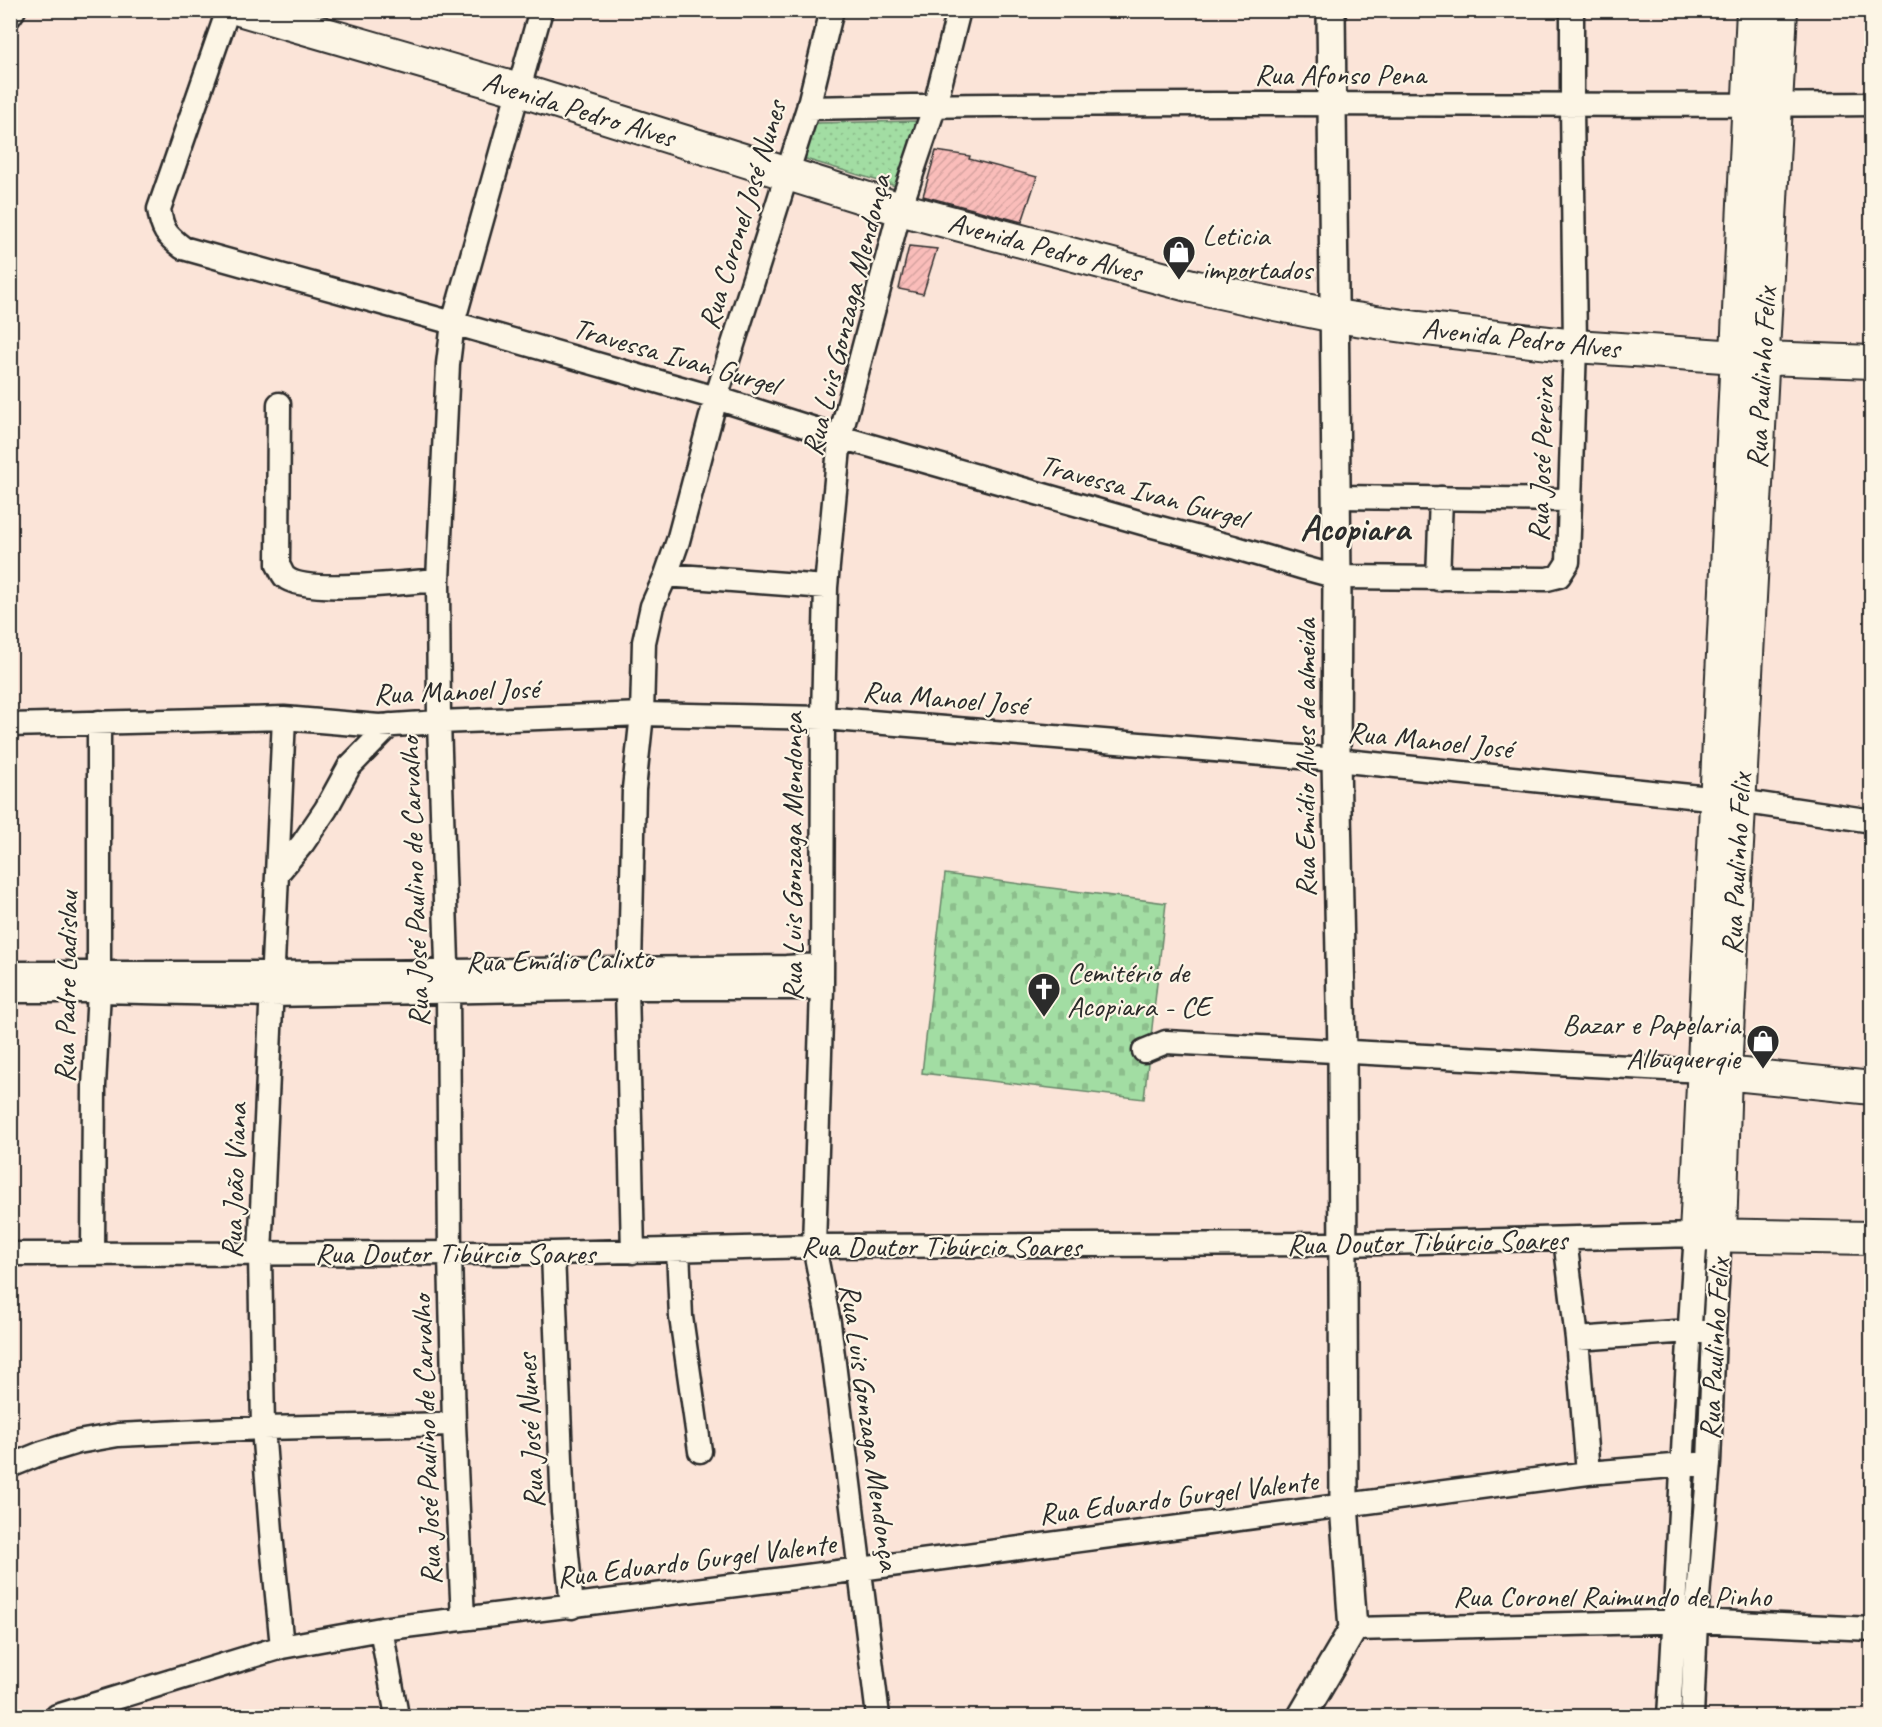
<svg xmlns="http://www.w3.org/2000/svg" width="1882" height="1727" viewBox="0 0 1882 1727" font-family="Caveat,sans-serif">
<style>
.grass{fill:url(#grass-dots);stroke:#668467;stroke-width:1.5}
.cemetery{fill:url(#cemetery-stones);stroke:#668467;stroke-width:1.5}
.building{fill:url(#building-hatch);stroke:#2b2b2b;stroke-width:1.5}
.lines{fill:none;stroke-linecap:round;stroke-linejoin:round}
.minor-casing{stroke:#2b2b2b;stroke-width:27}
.tertiary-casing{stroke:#2b2b2b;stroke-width:32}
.secondary-casing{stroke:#2b2b2b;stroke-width:36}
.minor{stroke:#fcf5e5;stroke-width:22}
.tertiary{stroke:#fcf5e5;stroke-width:27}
.secondary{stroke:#fcf5e5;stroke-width:32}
.labels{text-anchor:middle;stroke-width:4.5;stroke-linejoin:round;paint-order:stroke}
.street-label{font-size:30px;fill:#2b2b2b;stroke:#fcf5e5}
.poi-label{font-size:30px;fill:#2b2b2b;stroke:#fcf5e5;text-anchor:start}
.district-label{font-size:36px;font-weight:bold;fill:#2b2b2b;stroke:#fcf5e5}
</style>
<defs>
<pattern id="grass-dots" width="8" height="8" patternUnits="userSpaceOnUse" patternTransform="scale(1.5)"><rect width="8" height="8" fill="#a2dda3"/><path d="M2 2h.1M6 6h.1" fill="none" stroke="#8cbe8c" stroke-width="1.8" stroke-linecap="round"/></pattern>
<pattern id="cemetery-stones" width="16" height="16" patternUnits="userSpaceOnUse" patternTransform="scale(1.5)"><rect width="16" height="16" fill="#a2dda3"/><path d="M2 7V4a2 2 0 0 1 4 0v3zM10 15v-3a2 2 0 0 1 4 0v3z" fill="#8cbe8c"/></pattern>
<pattern id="building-hatch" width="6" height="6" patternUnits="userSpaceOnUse" patternTransform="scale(1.5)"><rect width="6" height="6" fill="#fabdba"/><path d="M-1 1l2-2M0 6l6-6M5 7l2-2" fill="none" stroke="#d6a3a0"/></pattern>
</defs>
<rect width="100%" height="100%" fill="#fbe4d8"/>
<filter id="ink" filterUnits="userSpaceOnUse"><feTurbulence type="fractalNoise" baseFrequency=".0167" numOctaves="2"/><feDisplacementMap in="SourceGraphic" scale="12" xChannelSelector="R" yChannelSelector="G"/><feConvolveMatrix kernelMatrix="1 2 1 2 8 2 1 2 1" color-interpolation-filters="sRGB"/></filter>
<g filter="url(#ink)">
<path class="grass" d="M918 121 899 187 802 158 815 123Z"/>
<path class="cemetery" d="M945 874 1166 903 1144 1099 922 1073Z"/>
<path class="building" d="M936 151 970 156 969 159 1037 177 1022 222 923 196Z
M909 246 937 249 923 294 899 289Z"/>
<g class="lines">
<g class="minor-casing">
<path id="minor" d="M228 10 159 209C162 230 166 235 183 248L453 323 716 398 840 437 1149 525 1233 547 1304 568 1337 577 1547 579 1559 576 1568 562 1575 346 1572 106V10
M10 16 14 10
M808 108C1162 100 1517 107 1872 104
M279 404 278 565C280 568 282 574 285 577 304 595 409 582 438 580
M1337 497 1569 500
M666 575 826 587
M1438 579 1441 498
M10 725 284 718 379 726 439 722 642 714 823 718 1336 760 1739 801 1872 821
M277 874 303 843 326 809 349 767 390 725
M10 973H272L786 967 821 965
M10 991H99L271 995 627 988H822
M1144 1051 1166 1042 1703 1071
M1565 1239 1577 1339 1588 1473
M678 1250 681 1317 700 1451
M633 1252 627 988 630 968 634 789 642 714 644 642 652 606 666 575 678 541 716 398 808 108 832 10
M93 1253 94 1086 99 991V722
M553 1253 563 1511 572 1607
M10 1254 553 1253 814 1246 1343 1244 1696 1235C1684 1395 1679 1556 1669 1716
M1577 1339 1689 1331 1704 1332
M10 1466 42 1453 78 1442 118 1435 263 1428 454 1424
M463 1619 454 1424 450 1253 448 992 439 722 438 580 448 364 453 323 541 10
M381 1629 397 1716
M1353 1629 1696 1621 1872 1629
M282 1647 272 1544 263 1428 260 1254 284 718
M57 1716 282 1647 381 1629 792 1578 1588 1473 1709 1463
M878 1716 829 1323 814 1246 822 988 823 718 826 587 840 437 900 209 935 105 959 10
M1692 1716 1696 1621 1709 1463 1714 1333 1720 1235"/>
</g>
<g class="tertiary-casing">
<path id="tertiary" d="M1302 1716 1353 1629 1344 1505 1342 1051 1336 760 1337 577 1331 10"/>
</g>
<g class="secondary-casing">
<path id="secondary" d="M242 10 519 90 900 209 1192 286 1275 304 1335 316 1418 328 1575 346 1738 357 1872 362
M1753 10 1696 1235 1872 1238
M1704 1071 1872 1088
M1720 1235 1725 1072 1781 10"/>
</g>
<use href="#minor" class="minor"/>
<use href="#tertiary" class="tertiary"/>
<use href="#secondary" class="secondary"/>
</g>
</g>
<defs>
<g id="shop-pin" transform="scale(1.725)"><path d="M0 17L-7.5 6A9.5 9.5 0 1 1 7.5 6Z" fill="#2b2b2b" stroke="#fcf5e5"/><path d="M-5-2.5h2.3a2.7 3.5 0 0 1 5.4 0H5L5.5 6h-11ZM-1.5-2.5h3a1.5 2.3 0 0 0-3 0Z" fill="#fff"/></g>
<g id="church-pin" transform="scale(1.725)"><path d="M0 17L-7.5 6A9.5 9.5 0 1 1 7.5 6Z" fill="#2b2b2b" stroke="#fcf5e5"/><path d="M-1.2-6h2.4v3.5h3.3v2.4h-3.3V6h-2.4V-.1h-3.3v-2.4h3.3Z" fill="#fff"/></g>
</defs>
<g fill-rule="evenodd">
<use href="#shop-pin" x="1179" y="252"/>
<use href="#church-pin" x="1044" y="989"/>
<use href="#shop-pin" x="1763" y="1041"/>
</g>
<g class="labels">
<g class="street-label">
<text x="1340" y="84">Rua Afonso Pena</text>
<text transform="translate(579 109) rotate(17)" y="10">Avenida Pedro Alves</text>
<text transform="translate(742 215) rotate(-73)" y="10">Rua Coronel José Nunes</text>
<text transform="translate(1045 247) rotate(15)" y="10">Avenida Pedro Alves</text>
<text transform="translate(846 315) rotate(-76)" y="10">Rua Luis Gonzaga Mendonça</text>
<text transform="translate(1521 338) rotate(6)" y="10">Avenida Pedro Alves</text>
<text transform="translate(676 356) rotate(16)" y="10">Travessa Ivan Gurgel</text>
<text transform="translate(1761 378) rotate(-87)" y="10">Rua Paulinho Felix</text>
<text transform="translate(1541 459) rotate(-88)" y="10">Rua José Pereira</text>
<text transform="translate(1143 491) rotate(15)" y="10">Travessa Ivan Gurgel</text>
<text transform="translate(456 691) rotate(-2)" y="10">Rua Manoel José</text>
<text transform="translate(945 698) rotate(5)" y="10">Rua Manoel José</text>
<text transform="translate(1430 740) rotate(6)" y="10">Rua Manoel José</text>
<text transform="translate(1305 758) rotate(-90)" y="10">Rua Emídio Alves de almeida</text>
<text transform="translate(792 857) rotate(-90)" y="10">Rua Luis Gonzaga Mendonça</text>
<text transform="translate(1736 864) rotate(-87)" y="10">Rua Paulinho Felix</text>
<text transform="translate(414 882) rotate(-92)" y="10">Rua José Paulino de Carvalho</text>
<text transform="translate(559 960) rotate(-1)" y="10">Rua Emídio Calixto</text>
<text transform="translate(66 987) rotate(-89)" y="10">Rua Padre Ladislau</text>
<text transform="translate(234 1181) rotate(-88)" y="10">Rua João Viana</text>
<text transform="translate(1427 1242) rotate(-1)" y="10">Rua Doutor Tibúrcio Soares</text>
<text x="941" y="1256">Rua Doutor Tibúrcio Soares</text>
<text x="455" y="1263">Rua Doutor Tibúrcio Soares</text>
<text transform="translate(1714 1349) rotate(-87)" y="10">Rua Paulinho Felix</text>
<text transform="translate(870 1427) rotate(82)" y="10">Rua Luis Gonzaga Mendonça</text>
<text transform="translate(530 1431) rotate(-93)" y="10">Rua José Nunes</text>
<text transform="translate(426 1440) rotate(-92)" y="10">Rua José Paulino de Carvalho</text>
<text transform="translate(1178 1497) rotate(-7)" y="10">Rua Eduardo Gurgel Valente</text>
<text transform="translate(696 1560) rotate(-7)" y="10">Rua Eduardo Gurgel Valente</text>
<text x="1612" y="1606">Rua Coronel Raimundo de Pinho</text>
</g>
<g class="poi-label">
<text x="1202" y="245">Leticia<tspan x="1202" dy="34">importados</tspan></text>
<text x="1067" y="982">Cemitério de<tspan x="1067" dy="34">Acopiara - CE</tspan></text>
<text x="1740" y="1034" text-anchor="end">Bazar e Papelaria<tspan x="1740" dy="34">Albuquerqie</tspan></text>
</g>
<g class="district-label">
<text x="1355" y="540">Acopiara</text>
</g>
</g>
<rect width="1882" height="1727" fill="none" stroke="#fcf5e5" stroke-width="36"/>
<rect x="18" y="18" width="1846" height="1691" fill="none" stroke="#2b2b2b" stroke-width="2" filter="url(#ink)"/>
</svg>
